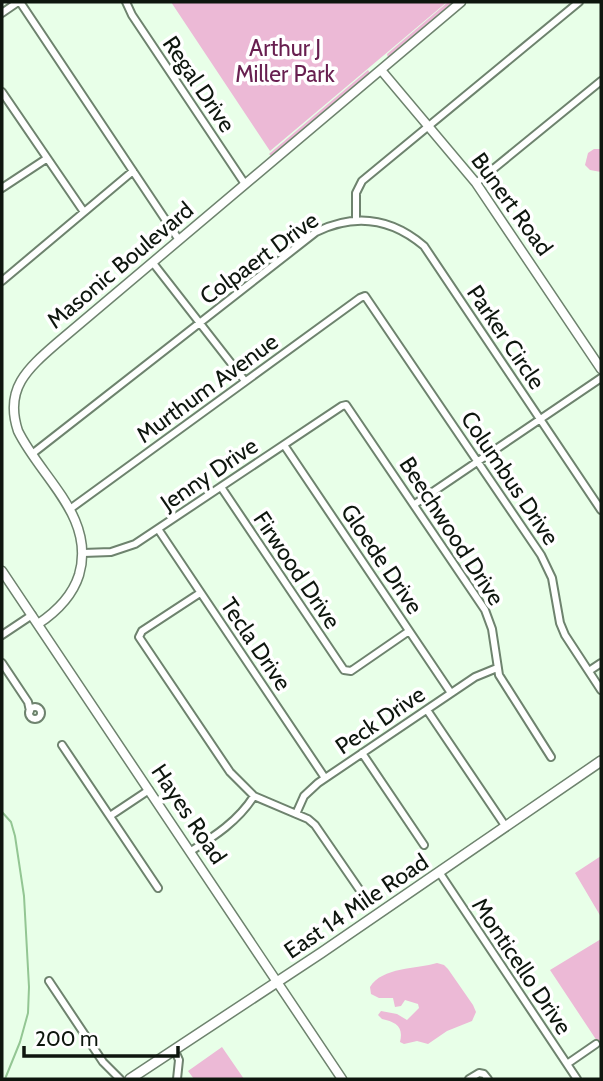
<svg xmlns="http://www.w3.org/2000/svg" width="603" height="1081" viewBox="0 0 603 1081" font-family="Cabin,sans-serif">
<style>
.green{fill:#ecb9d6}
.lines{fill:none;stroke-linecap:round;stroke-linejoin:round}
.stream{stroke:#93c693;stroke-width:2}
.minor-casing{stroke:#6e836e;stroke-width:10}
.tertiary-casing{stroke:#6e836e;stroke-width:11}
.secondary-casing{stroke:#6e836e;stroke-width:12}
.minor{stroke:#fff;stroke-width:6}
.tertiary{stroke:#fff;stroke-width:8}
.secondary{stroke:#fff;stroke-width:9}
.labels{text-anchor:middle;stroke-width:7;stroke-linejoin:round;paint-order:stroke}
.park-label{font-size:23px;fill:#681f50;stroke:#fff}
.street-label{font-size:23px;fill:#0e160e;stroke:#fff}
</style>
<rect width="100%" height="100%" fill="#e8ffe8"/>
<path class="green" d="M171 2H447L270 151Z
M448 2H455L388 58 387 54Z
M368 70 370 73 272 157 269 154Z
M594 149H601V172L590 170 585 165 588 153Z
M601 856V917L575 873Z
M601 939V1047L550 970Z
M437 963 444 965 448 969 473 1005 476 1012 472 1021 447 1031 428 1044 417 1041 404 1044 400 1042C404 1026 395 1022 382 1019L378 1015 381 1011 397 1014 407 1020 419 1008 418 1004 405 1000 401 1006 395 1007 393 998H379L371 994 370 987C382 967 417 969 437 963Z
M222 1047 244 1079H194L188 1071Z"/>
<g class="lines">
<path class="stream" d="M2 812 11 822 15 836 24 896 29 987 28 1013 20 1042 5 1079"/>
<g class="minor-casing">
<path id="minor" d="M20 2 179 240
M126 2 132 15 245 184
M2 13 18 2
M2 92 84 212
M476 183 601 81
M2 188 46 159
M356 220V193L362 181 579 2
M153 263 245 381
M2 281 133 171
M284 445 451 693
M32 454 316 232C355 213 391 218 424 246L601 510
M221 487 344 670 351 671 409 631
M415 504 601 378
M70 509 360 298 365 296 541 555 552 578 560 623 565 635 601 690
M158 529 325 778
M83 553 111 552 135 544 342 406 346 405 485 610 492 629 499 675 551 757
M200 593 142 631 139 637 230 772 254 796 308 819 315 825 359 889
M2 635 32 615
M2 663 28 702 30 711
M589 671 601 663
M29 713a6 6 0 1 1 12 0a6 6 0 1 1-12 0Z
M427 710 506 827
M62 745 158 888
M362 753 424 845
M296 814 304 796 318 783 475 677 497 668
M110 816 149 790
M191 851C215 836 238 821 254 796
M439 872 577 1079
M49 981 103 1062 120 1079
M175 1051 179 1060 177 1079
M567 1064 596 1044
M469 1079 479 1073 484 1074 488 1079"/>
</g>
<g class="tertiary-casing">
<path id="tertiary" d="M381 70 476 183 601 369
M2 571 342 1079
M38 624C56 612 72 597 79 575 96 517 41 478 18 431 4 389 27 369 57 343L461 2"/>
</g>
<g class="secondary-casing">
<path id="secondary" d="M130 1079 321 953 601 761"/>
</g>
<use href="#minor" class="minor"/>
<use href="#tertiary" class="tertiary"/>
<use href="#secondary" class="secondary"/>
</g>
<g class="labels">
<g class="park-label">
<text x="285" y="56">Arthur J<tspan x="285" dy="26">Miller Park</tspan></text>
</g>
<g class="street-label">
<text transform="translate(199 84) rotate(56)" y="8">Regal Drive</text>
<text transform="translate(512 204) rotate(54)" y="8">Bunert Road</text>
<text transform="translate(259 258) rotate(-36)" y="8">Colpaert Drive</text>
<text transform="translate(120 265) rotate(-40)" y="8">Masonic Boulevard</text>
<text transform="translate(506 337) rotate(56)" y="8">Parker Circle</text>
<text transform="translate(207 388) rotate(-36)" y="8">Murthum Avenue</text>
<text transform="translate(209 474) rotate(-34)" y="8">Jenny Drive</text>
<text transform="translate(510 478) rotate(56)" y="8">Columbus Drive</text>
<text transform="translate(452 531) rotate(57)" y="8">Beechwood Drive</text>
<text transform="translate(382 559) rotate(56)" y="8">Gloede Drive</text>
<text transform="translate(297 570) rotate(56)" y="8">Firwood Drive</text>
<text transform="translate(256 644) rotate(56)" y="8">Tecla Drive</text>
<text transform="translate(380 720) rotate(-34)" y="8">Peck Drive</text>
<text transform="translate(189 814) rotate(56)" y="8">Hayes Road</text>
<text transform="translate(356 906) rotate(-34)" y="8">East 14 Mile Road</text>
<text transform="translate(522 966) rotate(56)" y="8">Monticello Drive</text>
</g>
</g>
<rect width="603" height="1081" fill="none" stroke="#0e160e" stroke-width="7"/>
<path d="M24 1046v10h154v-10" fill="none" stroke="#0e160e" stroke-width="3.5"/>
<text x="35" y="1046" font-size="21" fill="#0e160e" stroke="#ffffff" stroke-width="5" paint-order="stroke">200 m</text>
</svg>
